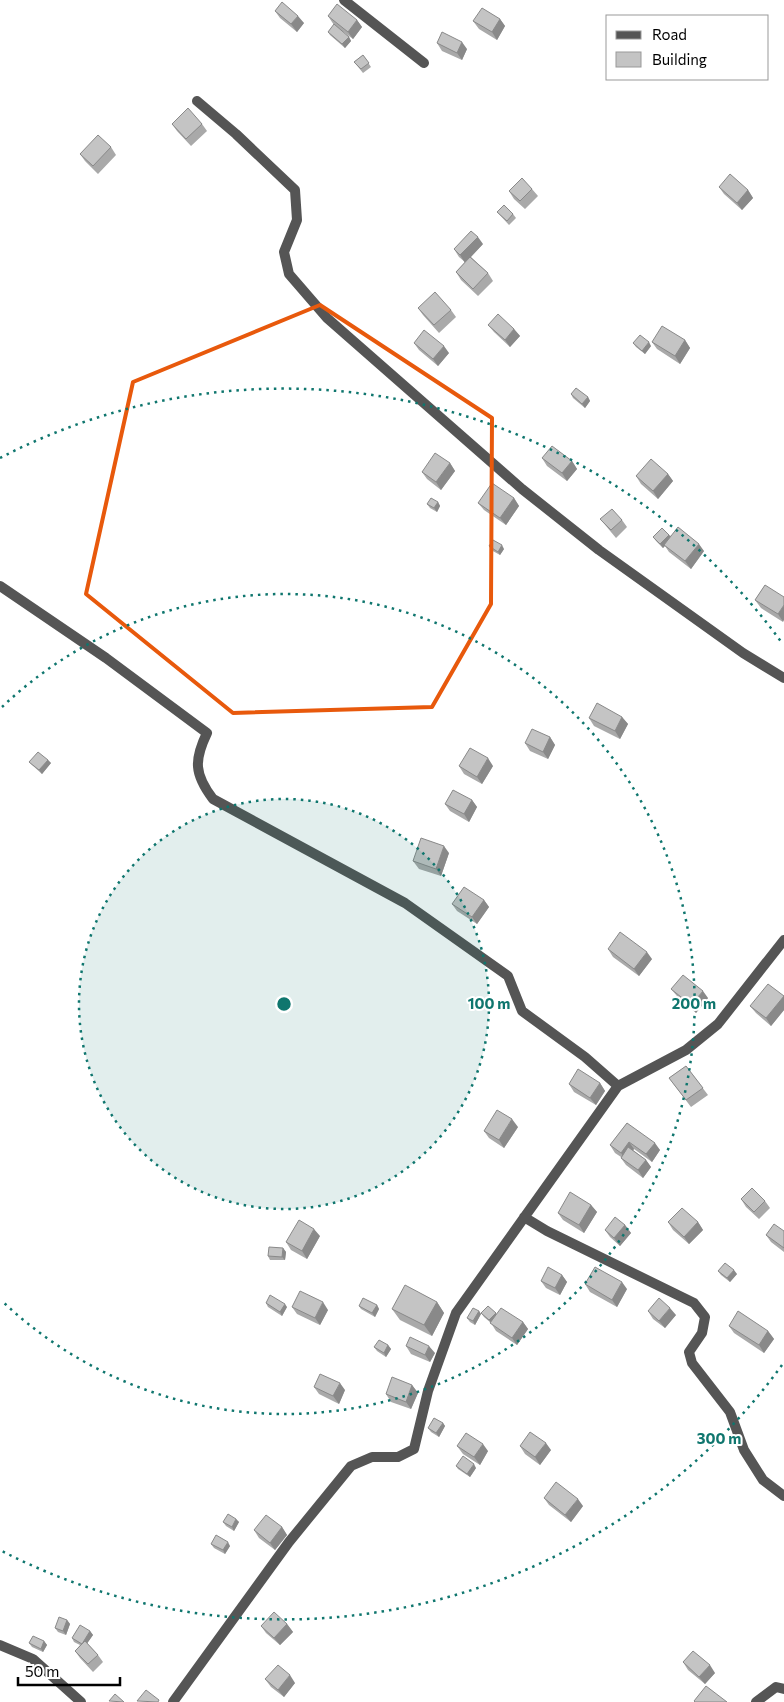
<svg xmlns="http://www.w3.org/2000/svg" width="784" height="1702" viewBox="0 0 784 1702" font-family="Commissioner,sans-serif">
<style>
.lines{fill:none;stroke-linecap:round;stroke-linejoin:round}
.minor{stroke:#555;stroke-width:10}
.wall{fill:#a9a9a9}
.shaded-wall{fill:#898989}
.building{fill:#c4c4c4;stroke:#898989}
.marked{fill:none;stroke:#e8590c;stroke-width:4;stroke-linejoin:round}
.ring{fill:none;stroke:#0f766e;stroke-width:2.5;stroke-dasharray:2.5 5}
.centre{fill:#0f766e;stroke:#fff;stroke-width:2.5}
.ring-label{font-size:15px;text-anchor:middle;font-weight:bold;fill:#0f766e;stroke:#fff;stroke-width:4;stroke-linejoin:round;paint-order:stroke}
</style>
<rect width="100%" height="100%" fill="#fff"/>
<g class="lines">
<path class="minor" d="M344 0 424 63
M197 101 236 134 295 190 297 220 284 252 289 274 327 318 522 489 599 550 743 653 784 678
M0 586 106 658 207 733C194 760 194 774 213 799L405 903 508 976 522 1011 585 1057 618 1086
M524 1217 547 1231 694 1303 705 1317 702 1333 689 1352 692 1363 730 1412 744 1450 763 1480 784 1496
M0 1645 33 1659 81 1702
M173 1702 289 1542 351 1466 372 1457H398L414 1449 428 1391 456 1313 618 1086 686 1050 718 1024 784 940
M756 1702 776 1687 784 1689"/>
</g>
<path class="wall" d="M275 11 304 23 297 32 280 18Z
M328 16 357 20 362 27 353 39 334 25 349 37 351 41 345 48 330 35 328 32 334 25Z
M500 19 505 26 497 40 479 29 473 21Z
M437 43 467 49 462 60 442 51Z
M363 55 371 67 363 73 354 62Z
M172 124H202L207 131 191 146 177 131Z
M111 147 116 155 98 174 85 161 80 154Z
M719 187 748 190 753 198 742 210 724 194Z
M532 189 538 196 525 209 514 199 509 191Z
M497 212 513 214 516 218 509 225Z
M483 244 471 257 488 273 493 281 478 296 461 280 456 272 465 262 459 257 454 249Z
M418 308 451 310 456 317 439 333 423 315Z
M488 325 514 329 520 336 510 347 494 332Z
M685 340 690 348 680 364 657 349 652 342Z
M414 343 449 353 438 366 419 350Z
M633 343 651 346 645 354 636 347Z
M571 394 588 397 590 401 585 408 573 398Z
M542 458 572 461 577 469 567 481 547 466Z
M450 463 455 471 441 490 427 479 422 472Z
M668 474 673 481 658 499 641 484 636 476Z
M514 498 519 506 506 525 484 510 478 503Z
M438 502 440 506 437 512 430 508 427 504Z
M600 519 622 520 627 527 616 538 606 526Z
M669 535 671 536 704 551 691 569 669 552 665 546 663 548 656 541 653 537Z
M489 546 504 549 500 555 491 550Z
M765 585 783 622 761 608 755 600Z
M622 717 628 724 620 739 594 726 589 718Z
M550 737 555 745 548 759 530 751 525 743Z
M48 760 51 763 42 774 32 765 29 762Z
M459 766H493L482 784 464 774Z
M472 800 477 807 469 822 450 811 445 804Z
M449 853 441 876 419 869 413 861Z
M484 900 489 907 477 924 457 911 452 904Z
M608 949 652 959 639 976 613 957Z
M671 989 708 998 696 1013 677 996Z
M784 997V1010L771 1026 756 1013 750 1006Z
M686 1066 708 1095 691 1107 669 1078Z
M600 1083 605 1091 596 1105 574 1092 569 1084Z
M627 1123 660 1150 652 1162 634 1149 633 1150 646 1160 651 1167 643 1178 626 1165 621 1158V1157L615 1153 610 1145Z
M518 1127 504 1148 489 1138 484 1131Z
M741 1199 765 1201 770 1208 759 1219 746 1207Z
M591 1205 597 1212 584 1233 563 1220 558 1213Z
M668 1222H698L703 1230 689 1244 673 1230Z
M625 1225 631 1233 620 1246 610 1237 605 1230Z
M784 1231V1252L771 1242 766 1235Z
M320 1236 307 1259 291 1250 286 1242Z
M283 1248 286 1252 285 1260H270L268 1256Z
M718 1271 737 1274 730 1282 721 1275Z
M562 1275 567 1282 560 1295 546 1288 541 1281Z
M585 1284 627 1289 617 1307 590 1292Z
M437 1302 444 1313 432 1336 400 1320 392 1309Z
M266 1303 287 1307 282 1316 268 1307Z
M377 1305 379 1309 375 1317 361 1309 359 1306Z
M292 1307 328 1310 320 1325 297 1314Z
M479 1311 481 1314 475 1325 470 1322 467 1318Z
M648 1311 676 1315 665 1328 653 1319Z
M481 1313 497 1314 523 1322 528 1329 517 1345 496 1331 491 1323 484 1317Z
M729 1326 768 1331 774 1339 764 1353 734 1333Z
M388 1345 391 1349 386 1357 377 1351 374 1347Z
M406 1346 435 1353 430 1362 411 1354Z
M412 1385 418 1393 411 1409 391 1402 386 1394Z
M314 1387 345 1390 339 1404 319 1394Z
M443 1423 445 1426 439 1437 431 1432 428 1428Z
M457 1446 488 1451 480 1465 463 1454Z
M520 1446 551 1450 540 1465 525 1454Z
M456 1466 476 1468 470 1477 458 1469Z
M544 1498 583 1506 571 1522 549 1505Z
M236 1519 239 1522 234 1531 226 1526 223 1522Z
M282 1527 287 1535 275 1550 259 1538 254 1530Z
M211 1544 230 1546 225 1554 214 1548Z
M67 1620 70 1624 66 1635 58 1632 55 1628Z
M287 1624 293 1632 280 1645 266 1633 261 1626Z
M90 1631 93 1635 87 1643 98 1655 103 1662 93 1672 80 1658 75 1651 80 1645 74 1642 72 1638Z
M44 1641 47 1645 43 1652 32 1647 29 1643Z
M683 1662 715 1673 705 1684 688 1670Z
M265 1679 295 1683 284 1697 271 1687Z"/>
<path class="shaded-wall" d="M298 16 304 23 297 32 291 24Z
M500 19 505 26 497 40 492 32Z
M357 20 362 27 353 39 348 32Z
M349 37 351 41 345 48 342 44Z
M462 42 467 49 462 60 457 53Z
M748 190 753 198 742 210 737 203Z
M478 237 483 244 465 263 460 255Z
M514 329 520 336 510 347 505 340Z
M685 340 690 348 680 364 675 356Z
M649 342 651 346 645 354 642 351Z
M444 346 449 353 438 366 433 359Z
M588 397 590 401 585 408 582 404Z
M572 461 577 469 567 481 562 473Z
M450 463 455 471 441 490 436 482Z
M668 474 673 481 658 499 653 491Z
M514 498 519 506 506 525 500 518Z
M438 502 440 506 437 512 434 508Z
M669 535 672 538 663 548 660 544Z
M699 544 704 551 691 569 685 561Z
M502 545 504 549 500 555 498 552Z
M784 605V620L783 622 778 614Z
M622 717 628 724 620 739 615 731Z
M550 737 555 745 548 759 543 752Z
M488 758 493 766 482 784 477 777Z
M48 760 51 763 42 774 39 770Z
M472 800 477 807 469 822 464 814Z
M444 846 449 853 441 876 436 869Z
M484 900 489 907 477 924 472 917Z
M647 952 652 959 639 976 634 969Z
M703 991 708 998 696 1013 691 1005Z
M784 996V1010L771 1026 766 1018Z
M600 1083 605 1091 596 1105 590 1098Z
M512 1119 518 1127 504 1148 499 1140Z
M629 1142 634 1149 626 1160 621 1153Z
M655 1143 660 1150 652 1162 646 1154Z
M646 1160 651 1167 643 1178 638 1170Z
M591 1205 597 1212 584 1233 579 1225Z
M698 1222 703 1230 689 1244 684 1237Z
M625 1225 631 1233 620 1246 614 1238Z
M314 1229 320 1236 307 1259 302 1251Z
M283 1248 286 1252 285 1260 282 1257Z
M734 1270 737 1274 730 1282 727 1278Z
M562 1275 567 1282 560 1295 555 1288Z
M622 1282 627 1289 617 1307 612 1300Z
M323 1302 328 1310 320 1325 315 1318Z
M437 1302 444 1313 432 1336 424 1325Z
M285 1304 287 1307 282 1316 280 1312Z
M377 1305 379 1309 375 1317 372 1313Z
M670 1308 676 1315 665 1328 659 1321Z
M479 1311 481 1314 475 1325 473 1321Z
M496 1313 498 1316 492 1324 489 1320Z
M523 1322 528 1329 517 1345 512 1338Z
M768 1331 774 1339 764 1353 759 1345Z
M388 1345 391 1349 386 1357 384 1353Z
M429 1346 435 1353 430 1362 425 1355Z
M340 1383 345 1390 339 1404 333 1396Z
M412 1385 418 1393 411 1409 406 1402Z
M443 1423 445 1426 439 1437 436 1433Z
M546 1443 551 1450 540 1465 535 1457Z
M483 1444 488 1451 480 1465 474 1457Z
M474 1464 476 1468 470 1477 467 1474Z
M578 1499 583 1506 571 1522 565 1515Z
M236 1519 239 1522 234 1531 232 1527Z
M282 1527 287 1535 275 1550 270 1543Z
M228 1542 230 1546 225 1554 223 1550Z
M67 1620 70 1624 66 1635 63 1631Z
M287 1624 293 1632 280 1645 274 1638Z
M90 1631 93 1635 84 1648 82 1644Z
M44 1641 47 1645 43 1652 41 1649Z
M710 1665 715 1673 705 1684 699 1677Z
M290 1675 295 1683 284 1697 278 1690Z"/>
<path class="building" d="M282 2 298 16 291 24 275 11Z
M337 4 357 20 348 32 328 16Z
M482 8 500 19 492 32 473 21Z
M334 24 349 37 342 44 328 32Z
M442 32 462 42 457 53 437 43Z
M363 55 369 63 361 69 354 62Z
M188 108 202 124 186 139 172 124Z
M98 135 111 147 93 166 80 154Z
M730 174 748 190 737 203 719 187Z
M522 178 532 189 520 201 509 191Z
M504 205 513 214 507 221 497 212Z
M471 231 478 237 460 255 454 249Z
M470 257 488 273 473 289 456 272Z
M435 292 451 310 434 325 418 308Z
M498 314 514 329 505 340 488 325Z
M662 326 685 340 675 356 652 342Z
M424 330 444 346 433 359 414 343Z
M640 335 649 342 642 351 633 343Z
M576 388 588 397 582 404 571 394Z
M552 446 572 461 562 473 542 458Z
M435 453 450 463 436 482 422 472Z
M651 459 668 474 653 491 636 476Z
M492 483 514 498 500 518 478 503Z
M431 498 438 502 434 508 427 504Z
M612 509 622 520 611 530 600 519Z
M678 527 699 544 685 561 664 545Z
M662 528 669 535 660 544 653 537Z
M493 540 502 545 498 552 489 546Z
M765 585 784 597V605L778 614 755 600Z
M597 703 622 717 615 731 589 718Z
M532 729 550 737 543 752 525 743Z
M470 748 488 758 477 777 459 766Z
M38 752 48 760 39 770 29 762Z
M453 790 472 800 464 814 445 804Z
M421 838 444 846 436 869 413 861Z
M464 887 484 900 472 917 452 904Z
M620 932 647 952 634 969 608 949Z
M683 975 703 991 691 1005 671 989Z
M768 984 784 996 766 1018 750 1006Z
M686 1066 703 1088 686 1100 669 1078Z
M578 1069 600 1083 590 1098 569 1084Z
M497 1110 512 1119 499 1140 484 1131Z
M627 1123 655 1143 646 1154 629 1142 621 1153 610 1145Z
M628 1147 646 1160 638 1170 621 1158Z
M752 1188 765 1201 754 1212 741 1199Z
M570 1192 591 1205 579 1225 558 1213Z
M682 1208 698 1222 684 1237 668 1222Z
M615 1217 625 1225 614 1238 605 1230Z
M299 1220 314 1229 302 1251 286 1242Z
M774 1224 784 1231V1248L766 1235Z
M269 1247 283 1248 282 1257 268 1256Z
M725 1263 734 1270 727 1278 718 1271Z
M548 1267 562 1275 555 1288 541 1281Z
M595 1267 622 1282 612 1300 585 1284Z
M405 1285 437 1302 424 1325 392 1309Z
M300 1291 323 1302 315 1318 292 1307Z
M270 1295 285 1304 280 1312 266 1303Z
M363 1298 377 1305 372 1313 359 1306Z
M659 1298 670 1308 659 1321 648 1311Z
M488 1306 496 1313 489 1320 481 1313Z
M473 1308 479 1311 473 1321 467 1318Z
M501 1308 523 1322 512 1338 490 1323Z
M738 1311 768 1331 759 1345 729 1326Z
M410 1337 429 1346 425 1355 406 1346Z
M379 1340 388 1345 384 1353 374 1347Z
M320 1374 340 1383 333 1396 314 1387Z
M392 1377 412 1385 406 1402 386 1394Z
M434 1418 443 1423 436 1433 428 1428Z
M530 1432 546 1443 535 1457 520 1446Z
M466 1433 483 1444 474 1457 457 1446Z
M463 1456 474 1464 467 1474 456 1466Z
M556 1482 578 1499 565 1515 544 1498Z
M228 1514 236 1519 232 1527 223 1522Z
M266 1515 282 1527 270 1543 254 1530Z
M216 1535 228 1542 223 1550 211 1544Z
M274 1612 287 1624 274 1638 261 1626Z
M59 1617 67 1620 63 1631 55 1628Z
M80 1625 90 1631 82 1644 72 1638Z
M33 1636 44 1641 41 1649 29 1643Z
M85 1641 98 1655 88 1664 75 1651Z
M693 1651 710 1665 699 1677 683 1662Z
M278 1665 290 1675 278 1690 265 1679Z
M706 1686 727 1702H695L694 1701Z
M146 1690 159 1700 158 1702 137 1701Z
M115 1694 124 1702 109 1701Z"/>
<path class="marked" d="M320 305 492 418 491 604 432 707 233 713 86 594 133 382Z"/>
<circle cx="284" cy="1004" r="205" fill="#0f766e" fill-opacity=".12"/>
<g class="ring">
<circle cx="284" cy="1004" r="205"/>
<path d="M2 707A410 410 0 1 1 2 1301"/>
<path d="M782 1365A615 615 0 0 1 0 1550M0 458A615 615 0 0 1 782 643"/>
</g>
<circle cx="284" cy="1004" r="8" class="centre"/>
<g class="ring-label">
<text x="489" y="1009">100 m</text>
<text x="694" y="1009">200 m</text>
<text x="719" y="1444">300 m</text>
</g>
<rect x="606" y="15" width="162" height="65" fill="#ffffff" stroke="#999999"/>
<rect x="616" y="31" width="25" height="8" fill="#555555" stroke="#999999"/>
<text x="652" y="40" font-size="15" fill="#000000">Road</text>
<rect x="616" y="52" width="25" height="15" fill="#c4c4c4" stroke="#999999"/>
<text x="652" y="65" font-size="15" fill="#000000">Building</text>
<path d="M18 1677v8h102v-8" fill="none" stroke="#000000" stroke-width="2.5"/>
<text x="25" y="1677" font-size="15" fill="#000000" stroke="#ffffff" stroke-width="4" paint-order="stroke">50 m</text>
</svg>
